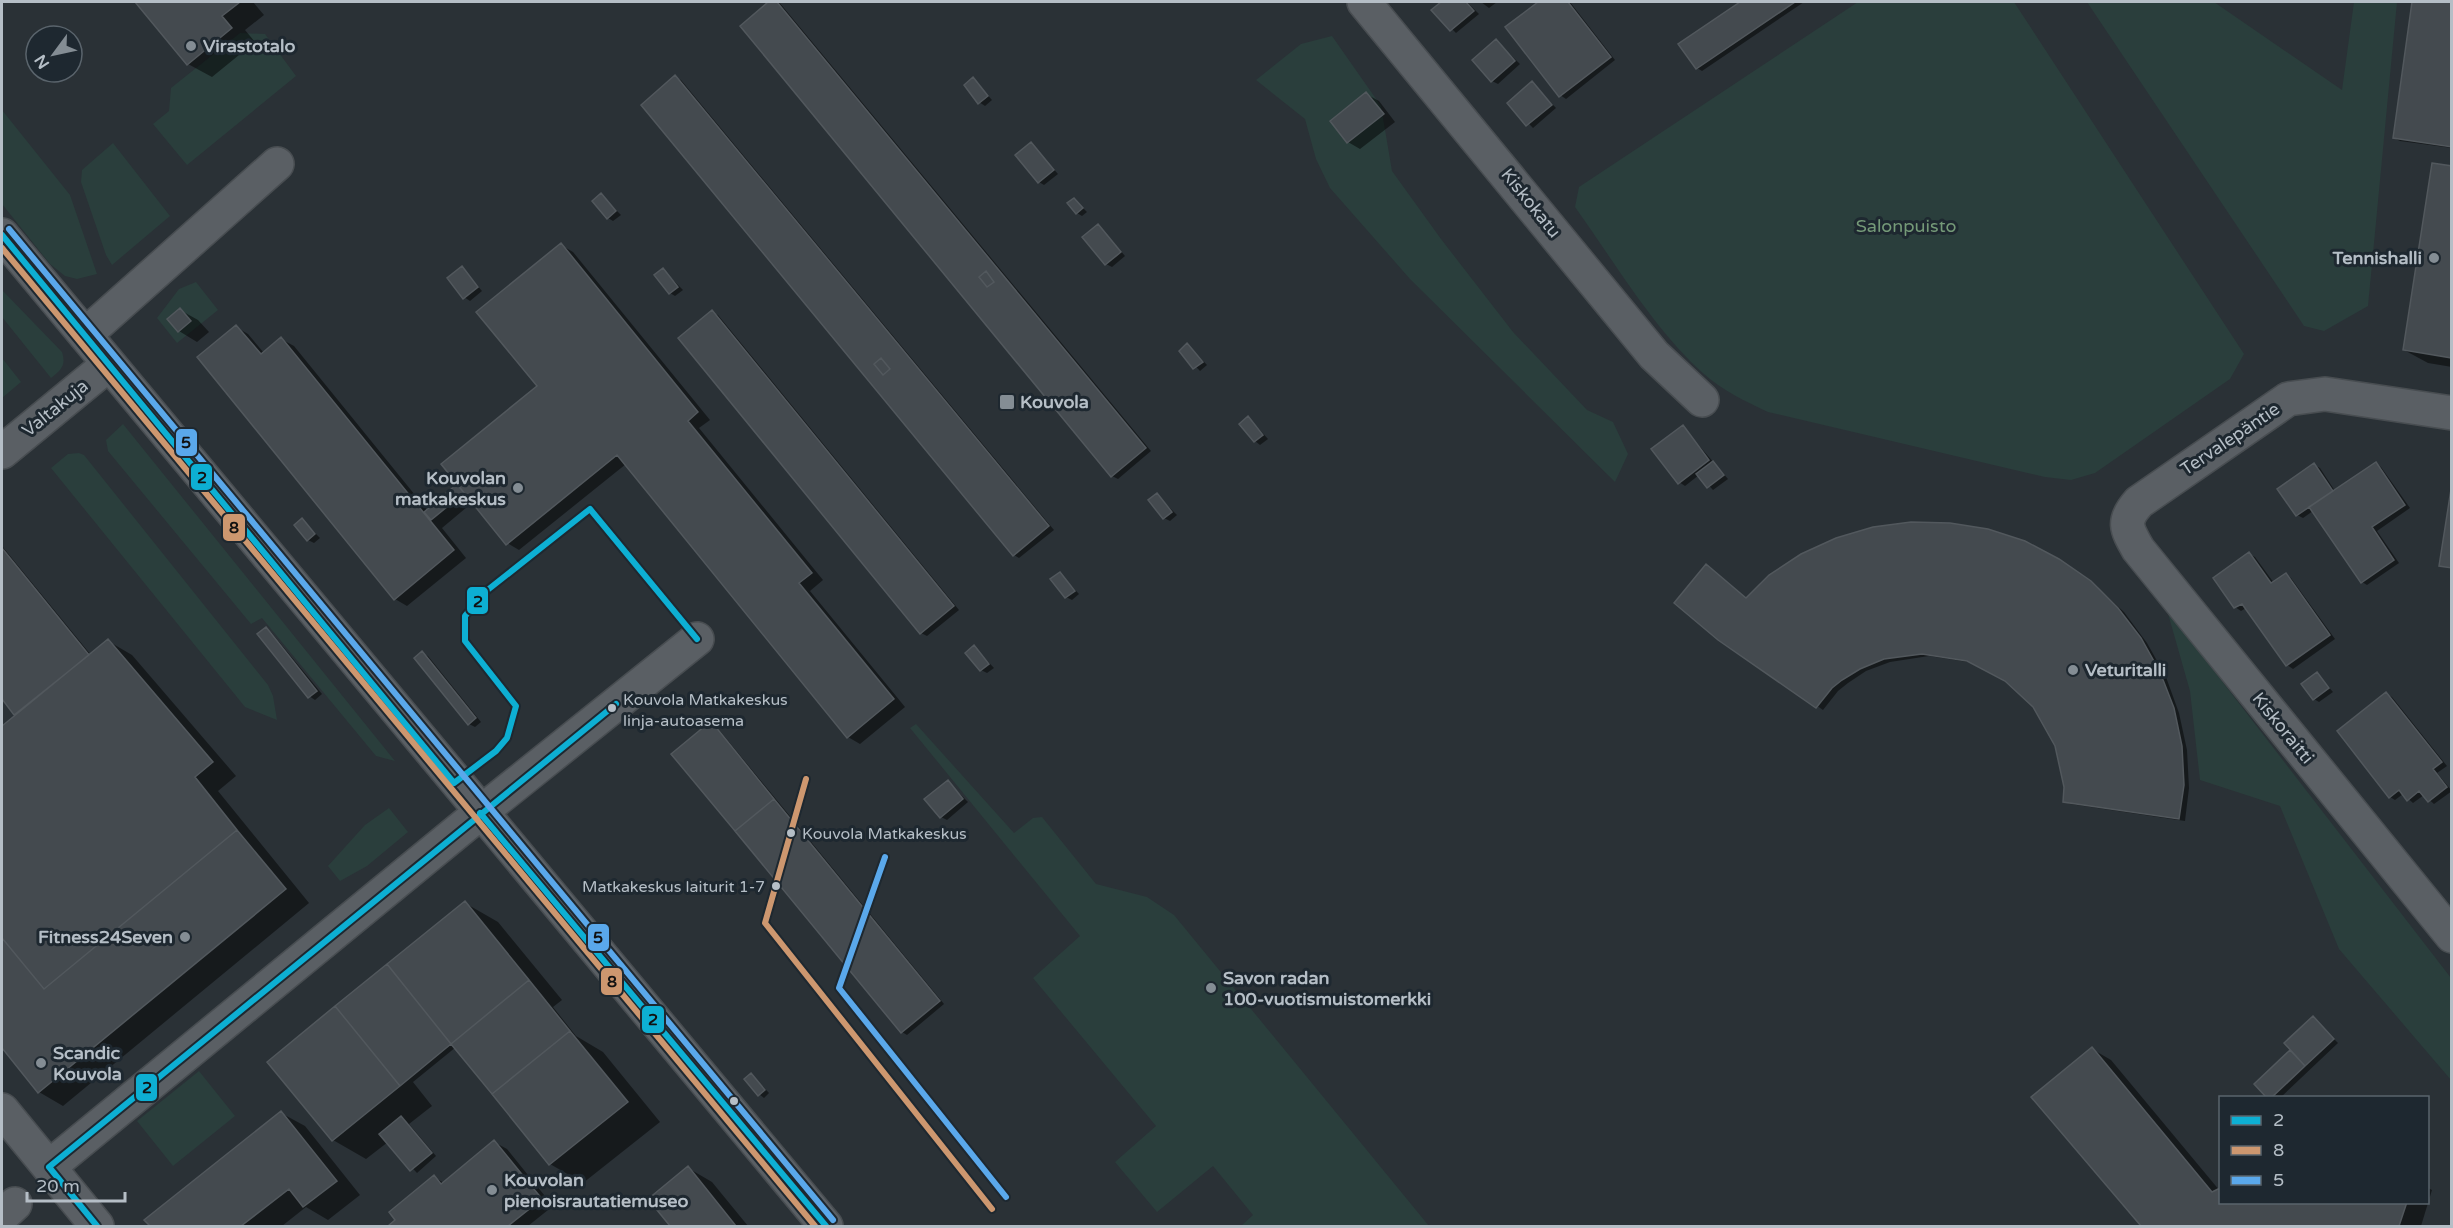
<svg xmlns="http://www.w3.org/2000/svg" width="2453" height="1228" viewBox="0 0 2453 1228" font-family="'Varela Round',sans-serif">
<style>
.green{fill:#2a3e3c}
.shadow{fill:#0007}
.building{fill:#444a4f;stroke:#52585d;stroke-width:1.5}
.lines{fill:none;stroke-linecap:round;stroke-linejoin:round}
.minor-casing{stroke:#484d51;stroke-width:36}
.minor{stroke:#5a5f64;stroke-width:33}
.bus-1-casing{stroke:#1e2830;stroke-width:10}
.bus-2-casing{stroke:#1e2830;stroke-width:10}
.bus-3-casing{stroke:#1e2830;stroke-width:10}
.bus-1{stroke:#0dafd3;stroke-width:6}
.bus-2{stroke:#cd976f;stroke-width:6}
.bus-3{stroke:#5aa8eb;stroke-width:6}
.poi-dot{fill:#848d94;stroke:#1e2830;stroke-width:2}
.bus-dot{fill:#b5bec6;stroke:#1e2830;stroke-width:2}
.labels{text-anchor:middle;stroke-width:6;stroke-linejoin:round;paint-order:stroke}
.bus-label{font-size:16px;fill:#b5bec6;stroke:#1e2830;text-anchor:start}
.poi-label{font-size:18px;font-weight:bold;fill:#b5bec6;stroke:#1e2830;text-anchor:start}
.street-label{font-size:18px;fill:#b5bec6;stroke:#1e2830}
.park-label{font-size:18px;fill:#759a78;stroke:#1e2830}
.line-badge{stroke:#1e2830;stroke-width:2}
.pale-badge-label{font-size:16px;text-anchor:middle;font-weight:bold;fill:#111}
</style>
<rect width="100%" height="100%" fill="#2a3136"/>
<path class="green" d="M1858 2H2014L2244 354 2230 379 2095 473 2071 480 2045 477 1768 412C1745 401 1723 391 1704 374 1655 331 1613 260 1575 207L1579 187Z
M2087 2H2214L2342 90 2354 2H2397L2368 306 2324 331 2304 326Z
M240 33 265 34 296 76 187 165 153 124 169 111 171 88Z
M1332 36 1381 106 1392 171 1441 239 1513 332 1587 410 1613 422 1628 454 1615 482 1410 279 1330 188 1316 159 1305 119 1256 80 1301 44Z
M2 110 70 195 97 274 77 279 65 276 50 264 2 204Z
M113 143 170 216 112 265 106 255 81 182 82 170Z
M196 282 218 310 177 343 157 318 179 289Z
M2 290 62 352C66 365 62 369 51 378L2 317Z
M2 358 21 382 2 398Z
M123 424 395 761 376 756 262 618 251 624 108 451 106 440Z
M79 453 84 455 268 685 273 696 277 720 245 707 51 468 68 454Z
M2167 610 2451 978V1080L2339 949 2280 806 2200 780 2190 691Z
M916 724 1014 833 1033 818 1042 817 1096 884 1147 897 1174 915 1429 1226H1241L1253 1215 1213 1166 1157 1212 1115 1162 1156 1126 1033 978 1080 936 910 728Z
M389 808 408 832 367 866 340 881 328 866 365 825Z
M199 1071 235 1116 173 1166 137 1121Z"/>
<path class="shadow" d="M137 2H253L264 15 245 30 255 42 212 77 188 64Z
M770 2H779L1151 451 1118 479 1112 476 742 26Z
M1443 2H1467L1479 14 1456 33 1433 10Z
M1481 2H1497L1489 8Z
M1540 2H1570L1615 60 1566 99 1560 95 1507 27Z
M1743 2H1804L1702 71 1697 68 1680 45Z
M2413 2H2452V148L2400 141 2394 138Z
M1496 41 1520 64 1498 84 1492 81Z
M675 77 681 80 1054 530 1019 558 1014 555Z
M973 79 992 100 985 106 979 102Z
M1532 83 1556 108 1533 128 1509 103Z
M1366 94 1379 101 1395 122 1360 149 1348 142 1332 122Z
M1031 144 1058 174 1044 185 1039 182Z
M2452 167V367L2428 363 2404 350Z
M601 195 621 215 613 221 608 218Z
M1074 199 1087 212 1082 216 1077 213Z
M1098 225 1125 256 1112 267 1106 264Z
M561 245 573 252 710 420 699 428 823 580 810 591 905 707 860 744 848 737 626 464 519 550 507 543 473 502 442 528 466 558 407 606 395 599 236 327 248 334 264 353 281 339 294 346 428 511 459 484 539 387Z
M462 268 482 291 470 301 464 297Z
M663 270 683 290 675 296 670 293Z
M180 310 198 320 209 332 197 342 179 331Z
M712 312 718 315 959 610 927 636 921 633 680 338Z
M1188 345 1207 365 1200 371 1181 351Z
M1249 418 1268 439 1260 445 1255 441Z
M1683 427 1728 479 1713 490 1699 475 1685 486 1679 482Z
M2376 463 2381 467 2410 508 2377 531 2399 563 2367 585 2362 582 2313 511 2303 518 2297 515 2314 465 2320 468 2335 491Z
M1157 495 1177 515 1170 521 1164 518Z
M302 520 320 538 314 543 308 540Z
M2 546 91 655 108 641 132 655 236 776 218 791 309 903 63 1106 39 1092 2 1046V729L18 716 2 698Z
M2249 554 2255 557 2274 583 2286 574 2291 578 2335 639 2293 669 2287 665 2246 608 2241 611 2235 607Z
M2065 564 2096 586 2124 612 2147 643 2166 677 2179 713 2187 750 2189 788 2185 821 2070 804 2065 801V787L2057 745 2034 706 2007 680 1974 663 1929 656 1890 662 1866 671 1848 683 1838 691 1823 710 1719 638 1712 569 1747 599Z
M1060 574 1079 594 1072 600 1066 597Z
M266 629 271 632 322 694 315 700 309 696Z
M974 647 994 668 987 673 981 670Z
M422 653 428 656 481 722 475 727 469 724Z
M2317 674 2333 692 2319 702 2314 699Z
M2387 694 2392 697 2447 766 2437 773 2452 791 2434 804 2424 795 2413 803 2403 794 2395 800 2390 797Z
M711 723 716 726 944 1004 907 1035 902 1032Z
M948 782 968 802 947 820 941 817Z
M465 903 498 922 562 1000 553 1007 576 1036 603 1052 660 1122 583 1183 550 1164 456 1047 413 1082 432 1106 409 1124 436 1156 417 1173 388 1142 366 1159 333 1140 269 1062Z
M2313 1018 2338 1043 2280 1098H2270L2257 1084 2292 1050Z
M2092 1049 2111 1060 2220 1191V1202H2428V1188L2432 1190 2421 1226H2143L2033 1097Z
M752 1075 769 1093 764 1098 759 1094Z
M281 1113 305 1126 360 1195 328 1220 306 1207 282 1226H152L147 1220Z
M494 1142 507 1149 553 1206 528 1226H390L434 1177 444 1183Z
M688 1168 712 1182 748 1226H672L650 1199Z"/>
<path class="building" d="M135 2H240L222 16 232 28 187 65Z
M768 2H777L1146 448 1111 477 740 26Z
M1441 2H1466L1474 11 1450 31 1431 10Z
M1538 2H1568L1611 57 1559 97 1505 27Z
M1740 2H1795L1696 69 1678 44Z
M2412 2H2452V147L2393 138Z
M1496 39 1515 61 1491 82 1472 60Z
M675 75 1049 526 1013 556 641 105Z
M973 77 988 96 978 104 964 85Z
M1532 81 1552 105 1526 126 1507 103Z
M1366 92 1384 114 1347 143 1330 121Z
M1031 142 1054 170 1038 183 1015 155Z
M2432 163 2452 166V358L2403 350Z
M601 193 616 211 607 219 592 201Z
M1074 198 1083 208 1076 214 1067 203Z
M1098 224 1121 252 1105 265 1082 237Z
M561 243 698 412 688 421 812 573 799 583 894 699 847 738 617 455 506 545 441 464 537 386 476 312Z
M462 266 478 287 463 299 447 278Z
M663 268 678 287 669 294 654 275Z
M986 271 994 282 987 287 979 277Z
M180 308 191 321 178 332 167 319Z
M712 310 954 606 920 634 678 338Z
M236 325 261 354 281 337 454 550 394 600 197 357Z
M1187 343 1203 362 1193 369 1179 351Z
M881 358 890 369 883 375 874 364Z
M1248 416 1263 435 1254 442 1239 424Z
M1683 425 1709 460 1678 484 1651 449Z
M1713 461 1724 475 1707 488 1696 474Z
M2376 462 2405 505 2372 527 2394 560 2361 583 2309 507Z
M2314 463 2333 491 2296 516 2277 489Z
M2452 483V568L2439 566Z
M457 484 464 493 431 520 424 512Z
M1157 493 1172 512 1163 519 1148 500Z
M302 518 315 534 307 541 294 525Z
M1911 522 1950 523 1988 529 2025 541 2059 559 2091 581 2118 608 2141 638 2160 672 2174 708 2182 746 2184 785 2179 819 2063 802 2064 787 2055 746 2033 707 2005 681 1967 661 1922 654 1884 659 1860 669 1842 680 1832 688 1816 708 1718 640 1674 603 1706 564 1746 598 1769 575 1801 554 1836 538 1873 527Z
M2 548 89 655 14 715 2 699Z
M2249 552 2271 583 2286 573 2330 635 2286 666 2242 604 2234 608 2213 578Z
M1060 572 1075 591 1065 598 1050 579Z
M266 627 317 691 308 698 257 634Z
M108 639 213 762 195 777 237 830 44 989 2 938V726Z
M974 645 989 664 980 671 965 653Z
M422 651 476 718 468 725 414 658Z
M2317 672 2329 688 2313 700 2301 684Z
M2386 692 2442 762 2433 769 2447 787 2428 802 2419 791 2407 801 2399 790 2389 798 2337 731Z
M711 721 774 799 735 831 671 754Z
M948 780 963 799 940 818 924 799Z
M774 799 940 1001 901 1033 735 831Z
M237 830 286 889 38 1093 2 1048V938L44 989Z
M465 901 529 980 451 1044 387 964Z
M387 964 451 1044 400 1086 335 1006Z
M529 980 570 1031 492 1094 451 1044Z
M335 1006 400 1086 332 1141 267 1062Z
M2313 1016 2334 1039 2305 1066 2284 1043Z
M570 1031 628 1102 549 1165 492 1094Z
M2092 1047 2212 1192 2220 1188V1202H2407L2399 1226H2141L2031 1097Z
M2290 1050 2305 1066 2271 1098H2267L2254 1084Z
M751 1073 765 1090 758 1096 744 1079Z
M281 1111 337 1181 303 1207 289 1189 241 1226H150L144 1220Z
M401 1116 432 1153 410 1171 379 1134Z
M494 1140 542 1199 508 1226H388L395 1220 389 1212 434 1175 441 1184Z
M688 1166 736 1226H670L648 1199Z"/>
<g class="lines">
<g class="minor-casing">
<path id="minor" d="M1364 2 1654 355 1702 400
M2 235 826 1226
M85 335 277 164
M2452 413 2325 394 2288 399 2139 502C2122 521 2126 528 2138 549L2452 936
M2 452 109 364
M2 1110 97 1226
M49 1167 480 813 697 639
M2 1216 15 1204"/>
</g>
<use href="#minor" class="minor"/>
<g class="bus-1-casing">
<path id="bus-1" d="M2 235 454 783 496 751 507 738 516 706 465 641V616L485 592 590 509 697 639
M480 813 826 1226
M97 1226 49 1167 616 704"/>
</g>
<g class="bus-2-casing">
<path id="bus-2" d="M2 248 815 1226
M806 779 765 923 992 1209"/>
</g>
<g class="bus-3-casing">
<path id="bus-3" d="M9 229 833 1220
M885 857 839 988 1006 1197"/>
</g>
<use href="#bus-1" class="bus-1"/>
<use href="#bus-2" class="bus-2"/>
<use href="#bus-3" class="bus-3"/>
</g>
<g class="poi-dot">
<circle cx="191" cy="46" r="6"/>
<circle cx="2434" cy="258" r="6"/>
<rect x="999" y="394" width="16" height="16" rx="3"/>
<circle cx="518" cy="488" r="6"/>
<circle cx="2073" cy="670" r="6"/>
<circle cx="185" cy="937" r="6"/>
<circle cx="1211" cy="988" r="6"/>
<circle cx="41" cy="1063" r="6"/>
<circle cx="492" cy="1190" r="6"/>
</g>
<g class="bus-dot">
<circle cx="612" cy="708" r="5"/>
<circle cx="791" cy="833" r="5"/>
<circle cx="776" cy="886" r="5"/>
<circle cx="734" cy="1101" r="5"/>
</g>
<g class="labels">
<g class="bus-label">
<text x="623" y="705">Kouvola Matkakeskus<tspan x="623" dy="21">linja-autoasema</tspan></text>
<text x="802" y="839">Kouvola Matkakeskus</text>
<text x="765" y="892" text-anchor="end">Matkakeskus laiturit 1-7</text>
</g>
<g class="poi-label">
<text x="203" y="52">Virastotalo</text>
<text x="2422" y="264" text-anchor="end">Tennishalli</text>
<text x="1020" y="408">Kouvola</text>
<text x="506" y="484" text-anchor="end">Kouvolan<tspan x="506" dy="21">matkakeskus</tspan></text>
<text x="2085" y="676">Veturitalli</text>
<text x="173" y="943" text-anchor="end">Fitness24Seven</text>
<text x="1223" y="984">Savon radan<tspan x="1223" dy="21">100-vuotismuistomerkki</tspan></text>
<text x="53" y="1059">Scandic<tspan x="53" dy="21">Kouvola</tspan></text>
<text x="504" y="1186">Kouvolan<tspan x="504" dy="21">pienoisrautatiemuseo</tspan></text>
</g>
<g class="street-label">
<text transform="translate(1531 203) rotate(51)" y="6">Kiskokatu</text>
<text transform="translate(55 408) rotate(-39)" y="6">Valtakuja</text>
<text transform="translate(2230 439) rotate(-34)" y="6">Tervalepäntie</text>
<text transform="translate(2283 728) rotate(51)" y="6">Kiskoraitti</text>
</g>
<g class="park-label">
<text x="1906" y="232">Salonpuisto</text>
</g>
</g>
<g class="line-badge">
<rect x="175" y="428" width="23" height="29" rx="6" fill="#5aa8eb"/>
<rect x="190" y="463" width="23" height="28" rx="6" fill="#0dafd3"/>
<rect x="222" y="513" width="24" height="29" rx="6" fill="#cd976f"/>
<rect x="466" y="586" width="23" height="29" rx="6" fill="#0dafd3"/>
<rect x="587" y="923" width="23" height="29" rx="6" fill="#5aa8eb"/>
<rect x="600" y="967" width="23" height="29" rx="6" fill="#cd976f"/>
<rect x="641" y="1005" width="24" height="29" rx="6" fill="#0dafd3"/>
<rect x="135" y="1073" width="23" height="29" rx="6" fill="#0dafd3"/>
</g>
<g class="pale-badge-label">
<text x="186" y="448">5</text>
<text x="202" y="483">2</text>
<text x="234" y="533">8</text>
<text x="478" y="607">2</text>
<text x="598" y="943">5</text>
<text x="612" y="987">8</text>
<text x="653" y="1025">2</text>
<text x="147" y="1093">2</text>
</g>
<rect width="2453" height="1228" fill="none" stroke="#b5bec6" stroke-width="6"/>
<rect x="2219" y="1096" width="210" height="108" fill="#1e2830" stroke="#5a646c" stroke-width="1.5"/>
<rect x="2231" y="1116" width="30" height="9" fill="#0dafd3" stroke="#5a646c" stroke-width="1.5"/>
<text x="2273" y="1126" font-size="18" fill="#b5bec6">2</text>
<rect x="2231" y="1146" width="30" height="9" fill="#cd976f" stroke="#5a646c" stroke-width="1.5"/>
<text x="2273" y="1156" font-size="18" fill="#b5bec6">8</text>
<rect x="2231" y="1176" width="30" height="9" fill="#5aa8eb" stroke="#5a646c" stroke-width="1.5"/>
<text x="2273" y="1186" font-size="18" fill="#b5bec6">5</text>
<g transform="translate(54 54) rotate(237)"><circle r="28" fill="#1e2830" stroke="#5a646c" stroke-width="1.5"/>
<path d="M0-4.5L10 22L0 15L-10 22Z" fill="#848d94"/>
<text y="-9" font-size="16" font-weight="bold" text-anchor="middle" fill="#b5bec6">N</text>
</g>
<path d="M27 1192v9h98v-9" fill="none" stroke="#b5bec6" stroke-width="3"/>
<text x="36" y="1192" font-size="18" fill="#b5bec6" stroke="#1e2830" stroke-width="4.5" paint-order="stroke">20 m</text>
</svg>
